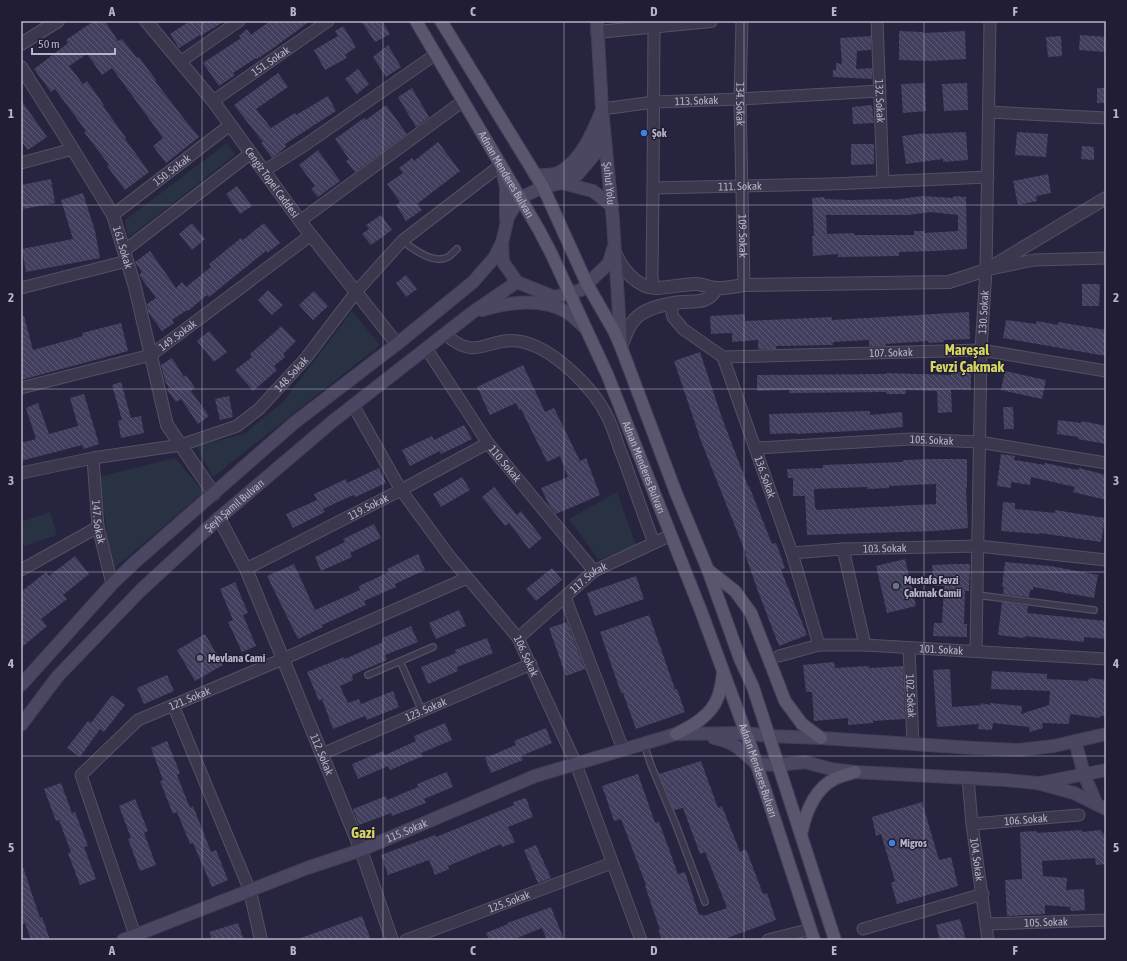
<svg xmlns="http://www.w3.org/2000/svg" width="1127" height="961" viewBox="0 0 1127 961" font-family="'Asap Condensed',sans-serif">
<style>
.green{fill:#293243}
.building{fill:url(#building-back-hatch);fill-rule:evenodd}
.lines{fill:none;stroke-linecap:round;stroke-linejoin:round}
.service-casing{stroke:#535066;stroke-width:8}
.minor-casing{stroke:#535066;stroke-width:13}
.tertiary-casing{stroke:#535066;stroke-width:14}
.secondary-casing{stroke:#423e55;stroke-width:14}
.primary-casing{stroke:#423e55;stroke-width:14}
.service{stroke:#3b384e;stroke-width:5.5}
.minor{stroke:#3b384e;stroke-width:11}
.tertiary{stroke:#3b384e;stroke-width:12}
.secondary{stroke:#4b4662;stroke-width:12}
.primary{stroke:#59566e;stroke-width:12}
.grid{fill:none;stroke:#b8b4c9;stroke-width:1;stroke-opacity:0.55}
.shop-dot{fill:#3f7fe0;stroke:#201d34;stroke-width:1.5}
.worship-dot{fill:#6b7280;stroke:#201d34;stroke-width:1.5}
.labels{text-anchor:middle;stroke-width:3;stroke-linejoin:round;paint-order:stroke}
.street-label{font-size:11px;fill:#b8b4c9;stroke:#201d34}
.poi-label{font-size:11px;font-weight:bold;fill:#b8b4c9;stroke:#201d34;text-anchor:start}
.district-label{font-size:15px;font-weight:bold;fill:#d6d463;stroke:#201d34}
.neatline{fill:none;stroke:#b8b4c9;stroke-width:1.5}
.grid-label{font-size:13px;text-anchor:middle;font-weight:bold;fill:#b8b4c9}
</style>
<defs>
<pattern id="building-back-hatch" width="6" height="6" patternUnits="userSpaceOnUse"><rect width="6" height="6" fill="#423e5d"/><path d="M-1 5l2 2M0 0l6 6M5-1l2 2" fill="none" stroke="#5b5873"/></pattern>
</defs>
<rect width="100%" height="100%" fill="#27243f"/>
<path class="green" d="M227 143 235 155 128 238 125 220Z
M352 311 380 345 213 477 196 446 244 434 283 402Z
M175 458 204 492 112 570 99 477Z
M617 492 636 545 599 560 569 519Z
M50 512 57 535 24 546 21 535V522Z"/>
<path class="building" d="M94 21H105L118 41 122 39 137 58 139 57 156 80 155 81 185 120 199 137 166 163 153 146 163 138 112 68 102 75 87 54 69 66 83 84 87 81 104 105 103 106 126 138 125 139 149 172 125 190 107 166 109 165 84 132 86 131 55 89 51 92 34 69 68 43 66 40Z
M190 21H225L200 36V35L179 48 170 34Z
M270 21H310L272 49 257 59 256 58 233 73 235 75 219 86 203 63 241 38 239 36 247 29 251 35Z
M361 21H382L390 34 375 42Z
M343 26 356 47 345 55 347 58 325 70 314 50 338 36 335 31Z
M899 31 923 32V33L965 31 966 59 930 61 899 60Z
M1080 35 1106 37V52L1079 50Z
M871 36V50L857 51 856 69 872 68V79L833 77V70H836V63L842 64 840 38Z
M1061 36 1062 56 1048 57 1046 37Z
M388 45 401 67 386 77 373 57Z
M358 69 369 84 357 94 345 79Z
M278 73 288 87 256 109 271 128 295 113 296 115 328 96 336 111 285 144 286 147 272 158 261 143 263 142 234 105Z
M925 83 926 111 903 113 901 84Z
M967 83 968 110 944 111 942 84Z
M412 88 429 117 416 127 398 97Z
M1097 88H1106V103H1097Z
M21 100 47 137 28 150 21 141Z
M386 105 407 134 355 172 346 161 349 159 335 139 364 118 366 120Z
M872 105 874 123 853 124 852 107Z
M966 132 968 160 943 162V159L906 164 902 136 925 133V134Z
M1017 132 1048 134 1046 157 1015 155Z
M438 142 460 171 417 204 422 210 406 221 396 205 400 202 387 184 403 173 399 168 412 158 414 161Z
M851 144H874V164L851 165Z
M1082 146 1094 147V160L1081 159Z
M318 150 340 181 318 197 311 189 315 186 299 165Z
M1048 174 1051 193 1036 196 1037 201 1018 205 1013 181Z
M51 179 55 203 23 209 21 196V185Z
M237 186 252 206 240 214 226 194Z
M83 193 95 231 100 258 26 272 22 249 73 239 61 200Z
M922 196 953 198 954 196 966 197 967 249 935 251 899 252V256L838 257V254L813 256 812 236H814L812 198 824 197 825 199 849 200 893 199V200ZM930 212 958 215V231L924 233V231H914V235H854V233L827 234 826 215H908Z
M381 215 392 230 371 245 362 234 369 229 366 225Z
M192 223 205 239 192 250 179 234Z
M264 223 280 243 267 253 266 251 209 297 207 295 188 311 187 310 172 320 174 323 162 331 148 312 147 304 156 298 139 275 142 272 135 262 150 251 176 288 182 282 186 287 211 267 209 264 241 238 243 240Z
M406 275 417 289 406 297 396 283Z
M1082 284H1100L1099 306H1082Z
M268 290 283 305 272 315 258 300Z
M314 291 328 306 313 320 299 305Z
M969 312 970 339 944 340V342L929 343 928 341 885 344 886 346H869V340L833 342V345L776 346V349H758V340L732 342V333L711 334 710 316 745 314V321L832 317V320Z
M21 316H24L33 350 83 336 82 333 121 323 128 351 21 380Z
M1006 320 1036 324 1037 321 1058 325V322L1106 330V356L1003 338Z
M281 326 296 341 283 354 285 357 274 366 277 370 253 391 235 370 252 357 250 354 275 332Z
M209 331 227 352 214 362 197 341Z
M700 352 722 418 748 486H749L772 544 776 543 785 568 781 570 807 635 779 646 759 594 745 554H746L701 441 674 361Z
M172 358 184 377 186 375 195 388 191 391 209 416 198 424 181 399 176 402 167 390 169 388 165 381 161 365Z
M523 365 545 412 554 408 580 461 586 458 600 495 556 514 549 505 541 488 568 477 560 456 547 462 521 409 519 410 516 403 490 415 477 387Z
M1005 371 1046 380 1042 399 1001 390Z
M951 372H971V390L951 389 952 412 938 413 937 391 906 390V394H886V392L789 393V390L757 391V375L886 374V373L951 375Z
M121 382 131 418 141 416 144 433 121 438 118 421 122 420 112 385Z
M84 394 99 444 84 449 82 445 21 461V443L36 439 26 408 38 403 49 434 78 426 70 398Z
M229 396 233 417 220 420 215 399Z
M1003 407H1013L1014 429H1004Z
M870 411V415L902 412 903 427 871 430 795 434V433L770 434 769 414Z
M1058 420 1081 423 1082 421 1106 426V444L1078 439 1079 437 1057 434Z
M464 425 472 439 441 454 440 451 410 466 402 450 432 436 434 440Z
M1001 454 1015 456 1014 460 1045 465V463L1078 470 1079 468 1106 475V500L1073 492 1075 487 1031 477 1030 485 1011 482V488L997 486Z
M930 459H967V488H966L968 528 935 531 807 535 805 496H793V478H788L787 469 823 468V465L903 462V460ZM936 484V504L816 510V508H815L814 489 867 487V489L889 488V486Z
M379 468 386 483 355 497 353 495 323 509 325 512 293 528 286 514 317 500 314 494 346 479 347 483Z
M462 477 470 490 441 507 433 494Z
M494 487 517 515 521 511 542 538 529 549 509 523 505 526 482 497Z
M1003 502 1015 503V509L1055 513V510L1105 518 1101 542 1040 533V534L1001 531Z
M374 524 381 538 350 553 352 557 321 571 315 557 345 542 343 539Z
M418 554 425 570 395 584 396 587 364 601 366 605 322 625 323 627 298 639 267 576 294 564 315 610 360 590 359 586 389 572 387 569Z
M75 556 89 574 63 595 67 599 41 619 47 626 21 648V592L46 572 49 576Z
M905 559 916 606 887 613 876 566Z
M1005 562 1050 566 1098 575 1094 598 1033 587V590H1030L1029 597 1003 594 1004 587H1002Z
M955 564H970L969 591H965L964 624H967V637L933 636 934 623H942L944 586H934L932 565Z
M552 568 562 580 536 601 526 589Z
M636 576 644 599 595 616 587 593Z
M235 582 248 613 243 615 256 646 242 652 228 622 233 620 220 589Z
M1002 602 1028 606 1027 613 1106 621V639L1084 637V642L1025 636V638L998 635Z
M459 610 466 626 436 639 429 623Z
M649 615 675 689H677L685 712 636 729 623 693H621L600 632Z
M567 622 585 669 566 676 549 628Z
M411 626 418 642 385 655 387 660 352 675 353 680 340 686 348 703 359 699 361 704 393 691 399 707 367 720 365 716 333 729 322 699 319 701 307 672 344 657 345 659 383 642 382 638Z
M205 634 223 665 195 681 177 650Z
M487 638 493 653 457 667 458 671 428 684 421 667 456 653 455 650Z
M834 662 835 668 869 666V668L903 666 905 719 873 721V723L848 725V718L814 721 812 692H806L803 665Z
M950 669 952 707 981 705V703L990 705V703L1022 706 1021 714 1049 705 1050 691 991 689 992 671 1047 674V679L1088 681 1089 678 1106 680V716H1100V718L1070 714 1069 724 1042 723 1043 728 1030 732 1029 727 993 723 992 730 978 729 979 724 937 727 933 670Z
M167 675 174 691 144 704 137 688Z
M112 695 125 705 104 732 100 729 80 757 67 748 88 721 91 723Z
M445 723 452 740 421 753 423 756 390 770 388 766 358 779 352 764 383 751 385 755 416 741 414 736Z
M546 728 552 743 521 756 523 760 491 773 485 758 516 745 514 741Z
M167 741 180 773 177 775 190 808 193 806 211 852 216 850 228 880 212 887 193 843 190 844 177 812 173 814 160 781 163 780 151 748Z
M701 761 718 808 722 806 740 852 746 849 763 894 767 893 776 920 722 940H662L658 930H660L645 886 646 885 621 819 614 821 602 786 638 774 655 823 659 822 678 874 685 872 699 915 702 914 703 916 727 908 705 852 700 854 683 808 674 810 659 774Z
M447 772 453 787 424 799 426 803 392 816 391 813 359 825 353 809 386 796 387 800 418 787 417 784Z
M61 783 72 813 75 812 88 846 84 847 96 879 80 885 68 853 71 852 59 820 56 821 44 789Z
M526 798 533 817 508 827 515 842 502 847 501 844 448 866 449 869 435 875 429 860 388 875 381 855 435 835 436 837 514 805 513 802Z
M135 799 148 831 144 833 156 865 140 871 128 839 131 838 119 806Z
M922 802 939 860 951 857 958 886 897 904 891 883 895 881 881 834 876 836 872 817Z
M1082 830V832L1100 830 1106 837V864L1096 865 1095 858 1042 861 1043 876 1067 878 1066 890 1084 889 1085 910 1071 911 1070 907 1045 905V914L1007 916 1005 880 1022 879 1020 832 1036 831 1037 833Z
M536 845 551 878 538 883 524 850Z
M23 867 40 918 42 917 50 940H31L25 923 23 924 21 918V868Z
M551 907 564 940H547L542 928 512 940H489L486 933 508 924 507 923Z
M362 916 371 940H298V939Z
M960 919 966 940H940L936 925Z
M238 923 244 940H212L209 932Z"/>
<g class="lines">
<g class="service-casing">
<path id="service" d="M402 241C414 249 433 265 448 257 451 255 454 252 457 249
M977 595 1094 610
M400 661 422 711
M368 675 433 647
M644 744 651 765 676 825 705 902"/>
</g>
<g class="minor-casing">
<g id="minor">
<path id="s1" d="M742 21 740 99 744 285"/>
<path id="s2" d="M877 21 883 181"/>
<path id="s3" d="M654 27 653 188 831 184 988 177"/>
<path d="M180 62 239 21"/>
<path id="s4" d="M213 101 328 21"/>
<path id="s5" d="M602 109 654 102 740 99 880 91"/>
<path d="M989 112 1106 118"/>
<path d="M21 163 73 149"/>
<path d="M264 171 305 145 436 54"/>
<path id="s6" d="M113 215 230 125"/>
<path d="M300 221 463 101"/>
<path d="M124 251 251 153"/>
<path d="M990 269 1034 260 1106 258"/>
<path d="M653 283 652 277 653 188"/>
<path d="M21 288 127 261"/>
<path id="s7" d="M670 304 673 317 683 329 723 357 792 553 819 645"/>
<path d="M445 334C477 363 486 337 518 341 552 346 594 388 608 418 614 430 617 443 622 455 633 484 643 514 654 543"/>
<path id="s8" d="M426 348 488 443 594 571"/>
<path id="s9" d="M723 357 981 350 1106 371"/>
<path id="s10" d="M21 388 151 355 311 235"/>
<path id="s11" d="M353 405 401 490 450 557 518 638 576 764 641 940"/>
<path id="s12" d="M756 448 911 439 979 442 1106 463"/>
<path id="s13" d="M93 458 98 527 112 584"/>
<path id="s14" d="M21 473 93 458 181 445 237 426 259 409 306 358 356 292 402 241 501 165"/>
<path d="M843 549 865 645"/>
<path id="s15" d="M792 553 843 549 978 546 1106 560"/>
<path id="s16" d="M246 569 401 490 488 443"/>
<path d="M21 570 98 527"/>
<path d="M565 597 623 749"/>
<path id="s17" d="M518 638 594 571 671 535"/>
<path id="s18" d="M909 648 913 744"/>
<path id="s19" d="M976 651 981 350 986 270 990 21"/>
<path id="s20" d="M779 656 819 645H865L1106 659"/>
<path d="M173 705 250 891"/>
<path id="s21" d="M322 754 531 664"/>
<path id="s22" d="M968 778 972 824 988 940"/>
<path id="s23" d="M972 824 1079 815"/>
<path id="s24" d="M987 924 1106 920"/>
<path d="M863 929 983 894"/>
<path id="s25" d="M135 935 81 775 138 720 283 659 467 578"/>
<path id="s26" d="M406 940 612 863"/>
<path d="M768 940 811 929"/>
</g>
</g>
<g class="tertiary-casing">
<g id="tertiary">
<path id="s27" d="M146 21 213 101 303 225 397 344"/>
<path d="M597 32 711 21"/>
<path d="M21 44 58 21"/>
<path id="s28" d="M21 67 61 130 113 215 135 287 167 425 214 494"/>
<path d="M615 252C621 268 637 288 656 288 670 288 683 284 696 284 703 284 710 288 717 288 725 289 736 286 744 285L949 282 986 270 1106 198"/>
<path d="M621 347C625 337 628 325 637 317 648 307 666 304 681 302 695 301 709 304 716 289"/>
<path id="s29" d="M219 518 246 569 283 659 361 850 392 940"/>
<path d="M250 891 261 940"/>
</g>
</g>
<g class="secondary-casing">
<g id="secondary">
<path id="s30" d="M597 21 602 109 613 221 621 346"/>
<path d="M502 170 506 187V219"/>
<path d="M535 175C543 175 552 176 560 172 582 159 593 132 602 110"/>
<path d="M562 183 577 175 595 154 597 126"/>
<path d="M612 206 593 191 562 183 543 187 520 198 508 217 502 243 503 262 517 282 554 297 581 290 609 263 613 249"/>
<path d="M482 310C509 302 541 297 567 312 574 317 580 323 586 329"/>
<path d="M21 685 112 584 134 563 294 423 397 344 473 282 494 258 502 243"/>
<path id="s31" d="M21 725 58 676 140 591 219 518 333 421 473 312 517 282"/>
<path d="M714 738C734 742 742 750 756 764L778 765 805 762 831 769 855 772 1006 780 1037 783 1074 793 1106 809"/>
<path d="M1075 741 1084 774 1096 803"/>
<path d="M1040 783 1106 770"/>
<path id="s32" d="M123 940 307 868 361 850 535 776 676 734 746 733 769 736 821 738 974 748 1019 750 1054 746 1106 734"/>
</g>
</g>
<g class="primary-casing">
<g id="primary">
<path id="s33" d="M416 21 539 230 551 253 607 374 701 611 751 747 814 940"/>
<path d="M441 21 543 187 587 284 614 331 621 347 676 493 708 570 740 659 753 687 835 940"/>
<path d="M708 570 735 591 751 613 785 701 802 724 821 738"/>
<path d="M676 734C692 726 711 716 718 697 721 689 722 681 723 672"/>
<path d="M801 835C805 814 814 790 834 779 840 776 849 774 855 772"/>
</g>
</g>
<use href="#service" class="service"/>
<use href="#minor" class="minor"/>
<use href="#tertiary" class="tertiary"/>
<use href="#secondary" class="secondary"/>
<use href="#primary" class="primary"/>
</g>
<path class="grid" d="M202 21V940M383 21V940M564 21V940M744 21V940M924 21V940M21 205H1106M21 389H1106M21 572H1106M21 756H1106"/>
<g class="shop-dot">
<circle cx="644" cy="133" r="4"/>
<circle cx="892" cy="843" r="4"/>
</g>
<g class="worship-dot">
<circle cx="896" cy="586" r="4"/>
<circle cx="200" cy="658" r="4"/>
</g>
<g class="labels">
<g class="street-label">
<text dy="4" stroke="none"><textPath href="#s4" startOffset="70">151. Sokak</textPath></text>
<text dy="4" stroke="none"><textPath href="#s5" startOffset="95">113. Sokak</textPath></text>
<text dy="4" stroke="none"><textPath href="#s2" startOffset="80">132. Sokak</textPath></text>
<text dy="4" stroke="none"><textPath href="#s1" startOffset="83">134. Sokak</textPath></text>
<text dy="4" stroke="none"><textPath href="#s6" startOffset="74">150. Sokak</textPath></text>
<text dy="4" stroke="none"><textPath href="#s33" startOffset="178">Adnan Menderes Bulvarı</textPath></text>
<text dy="4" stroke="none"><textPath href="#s27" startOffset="205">Cengiz Topel Caddesi</textPath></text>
<text dy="4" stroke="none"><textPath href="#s30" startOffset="163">Şuhut Yolu</textPath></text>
<text dy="4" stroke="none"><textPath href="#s3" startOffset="248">111. Sokak</textPath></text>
<text dy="4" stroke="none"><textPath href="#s1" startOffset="215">109. Sokak</textPath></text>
<text dy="4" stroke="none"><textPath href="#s28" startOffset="208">161. Sokak</textPath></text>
<text dy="4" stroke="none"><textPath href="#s19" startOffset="339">130. Sokak</textPath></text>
<text dy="4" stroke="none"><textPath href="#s10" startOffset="167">149. Sokak</textPath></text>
<text dy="4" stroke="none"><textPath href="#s9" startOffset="168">107. Sokak</textPath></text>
<text dy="4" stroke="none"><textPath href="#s14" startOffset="297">148. Sokak</textPath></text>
<text dy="4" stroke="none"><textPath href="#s12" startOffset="176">105. Sokak</textPath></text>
<text dy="4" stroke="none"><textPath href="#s8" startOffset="140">110. Sokak</textPath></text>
<text dy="4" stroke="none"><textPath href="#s33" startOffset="502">Adnan Menderes Bulvarı</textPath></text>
<text dy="4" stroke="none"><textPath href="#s7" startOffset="205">136. Sokak</textPath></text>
<text dy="4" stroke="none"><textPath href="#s31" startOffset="307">Şeyh Şamil Bulvarı</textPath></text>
<text dy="4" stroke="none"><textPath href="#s16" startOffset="137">119. Sokak</textPath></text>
<text dy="4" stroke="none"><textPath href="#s13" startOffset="64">147. Sokak</textPath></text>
<text dy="4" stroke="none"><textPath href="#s15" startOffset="93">103. Sokak</textPath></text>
<text dy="4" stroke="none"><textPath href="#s17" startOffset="93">117. Sokak</textPath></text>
<text dy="4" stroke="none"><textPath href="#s20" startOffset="164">101. Sokak</textPath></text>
<text dy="4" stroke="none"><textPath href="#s11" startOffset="306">106. Sokak</textPath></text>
<text dy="4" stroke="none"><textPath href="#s18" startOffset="48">102. Sokak</textPath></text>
<text dy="4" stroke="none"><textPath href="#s25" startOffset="304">121. Sokak</textPath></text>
<text dy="4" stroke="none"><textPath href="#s21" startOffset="113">123. Sokak</textPath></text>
<text dy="4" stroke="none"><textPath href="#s29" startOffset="258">112. Sokak</textPath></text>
<text dy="4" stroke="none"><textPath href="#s33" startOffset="826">Adnan Menderes Bulvarı</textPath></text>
<text dy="4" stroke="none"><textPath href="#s23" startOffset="54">106. Sokak</textPath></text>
<text dy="4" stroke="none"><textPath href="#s32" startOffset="304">115. Sokak</textPath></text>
<text dy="4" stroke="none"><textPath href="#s22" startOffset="82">104. Sokak</textPath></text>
<text dy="4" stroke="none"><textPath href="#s26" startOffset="110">125. Sokak</textPath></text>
<text dy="4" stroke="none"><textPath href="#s24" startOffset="59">105. Sokak</textPath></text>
</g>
<g class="poi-label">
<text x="652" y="137">Şok</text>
<text x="904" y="584">Mustafa Fevzi<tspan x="904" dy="13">Çakmak Camii</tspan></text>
<text x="208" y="662">Mevlana Cami</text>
<text x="900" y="847">Migros</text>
</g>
<g class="district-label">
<text x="967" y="355">Mareşal<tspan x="967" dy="17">Fevzi Çakmak</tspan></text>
<text x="363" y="838">Gazi</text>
</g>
</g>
<rect width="1127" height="961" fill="none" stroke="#201d34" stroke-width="44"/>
<path d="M32 48v6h83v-6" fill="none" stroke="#b8b4c9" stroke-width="2"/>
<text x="38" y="48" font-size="12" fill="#b8b4c9" stroke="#201d34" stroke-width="3" paint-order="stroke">50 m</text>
<rect x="22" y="22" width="1083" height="917" class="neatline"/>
<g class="grid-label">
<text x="112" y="16">A</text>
<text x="293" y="16">B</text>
<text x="473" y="16">C</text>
<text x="654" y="16">D</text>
<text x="834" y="16">E</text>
<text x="1015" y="16">F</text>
<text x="11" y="118">1</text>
<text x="1116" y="118">1</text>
<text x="11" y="302">2</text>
<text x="1116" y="302">2</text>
<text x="11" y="485">3</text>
<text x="1116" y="485">3</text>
<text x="11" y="668">4</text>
<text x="1116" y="668">4</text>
<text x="11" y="852">5</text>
<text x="1116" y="852">5</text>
<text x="112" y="955">A</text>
<text x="293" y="955">B</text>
<text x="473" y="955">C</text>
<text x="654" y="955">D</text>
<text x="834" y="955">E</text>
<text x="1015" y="955">F</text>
</g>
</svg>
